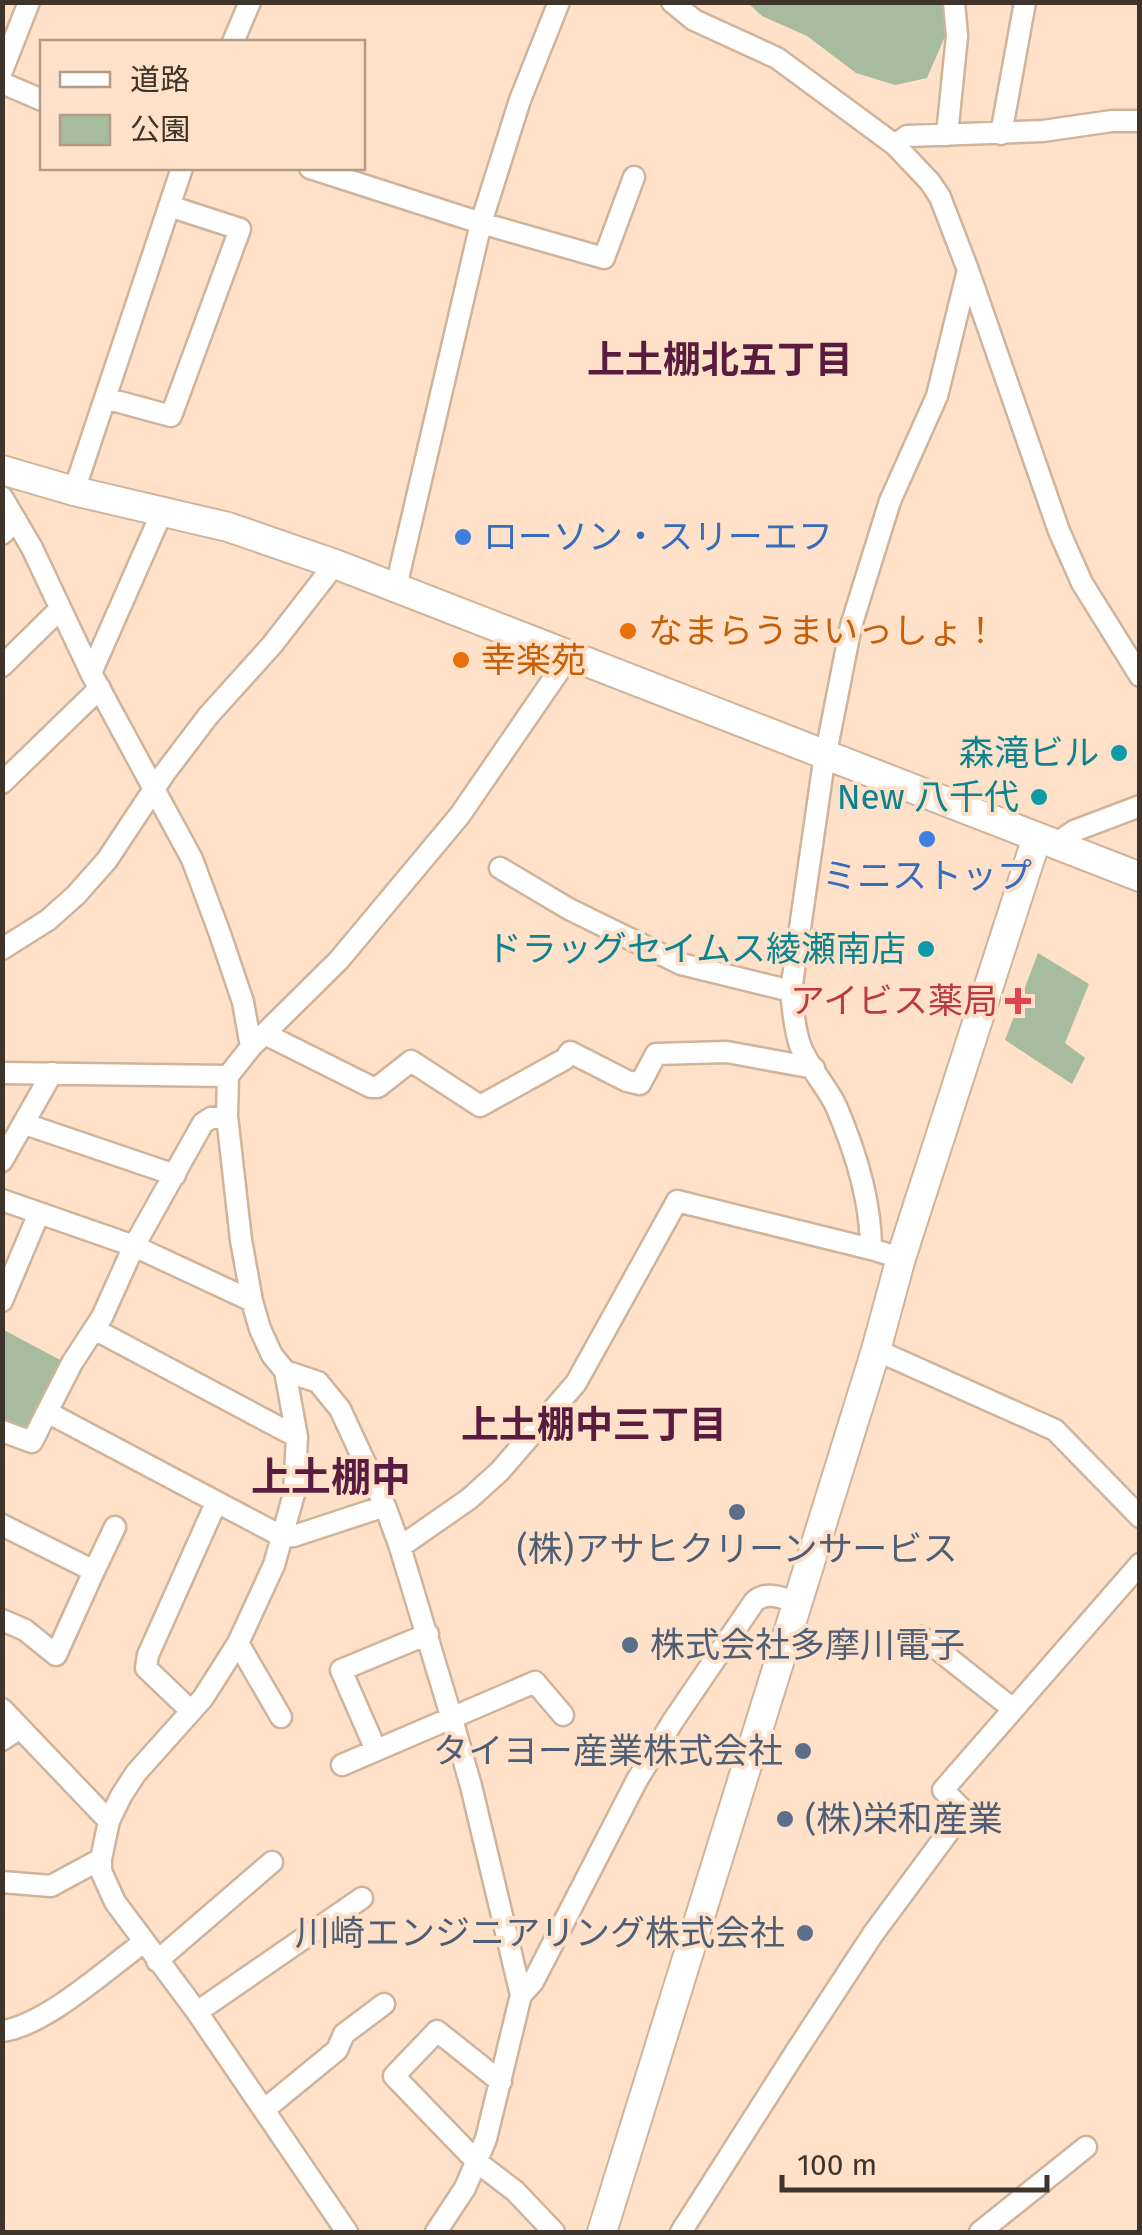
<svg xmlns="http://www.w3.org/2000/svg" width="1142" height="2235" viewBox="0 0 1142 2235" font-family="'Fira Sans','Noto Sans JP',sans-serif">
<style>
.green{fill:#a7bb9e}
.lines{fill:none;stroke-linecap:round;stroke-linejoin:round}
.street-casing{stroke:#cfb39a;stroke-width:25}
.secondary-casing{stroke:#cfb39a;stroke-width:32}
.street{stroke:#fff;stroke-width:20}
.secondary{stroke:#fff;stroke-width:28}
.shop-dot{fill:#3f7fe0;stroke:#fee1c8;stroke-width:4}
.food-dot{fill:#e8710a;stroke:#fee1c8;stroke-width:4}
.culture-dot{fill:#0f9aa8;stroke:#fee1c8;stroke-width:4}
.health-dot{fill:#e0444e;stroke:#fee1c8;stroke-width:4}
.service-dot{fill:#5c6f8a;stroke:#fee1c8;stroke-width:4}
.labels{text-anchor:middle;stroke-width:8;stroke-linejoin:round;paint-order:stroke}
.shop-label{font-size:35px;fill:#366cbe;stroke:#fee1c8;text-anchor:start}
.food-label{font-size:35px;fill:#c56008;stroke:#fee1c8;text-anchor:start}
.culture-label{font-size:35px;fill:#0d838f;stroke:#fee1c8;text-anchor:end}
.health-label{font-size:35px;fill:#be3a42;stroke:#fee1c8;text-anchor:end}
.service-label{font-size:35px;fill:#4e5e75;stroke:#fee1c8;text-anchor:start}
.neighbourhood-label{font-size:38px;font-weight:bold;fill:#5a1c3e;stroke:#fee1c8}
.quarter-label{font-size:40px;font-weight:bold;fill:#5a1c3e;stroke:#fee1c8}
</style>
<rect width="100%" height="100%" fill="#fee1c8"/>
<path class="green" d="M748 3H943L946 34 927 78 895 85 856 73 807 36 762 16Z
M1038 953 1089 984 1065 1043 1085 1058 1072 1084 1005 1040Z
M2 1329 64 1362 34 1422 21 1428 3 1420Z"/>
<g class="lines">
<g class="street-casing">
<path id="street" d="M672 2 694 20 777 58 895 145 930 182 940 197 968 270 1059 531 1082 583 1140 676
M233 42 250 2
M2 71 29 2
M2 83 42 100
M1001 134 1025 2
M947 135 957 36 954 2
M895 145 907 136 1043 131 1112 121H1140
M310 168 481 223 604 258 634 177
M105 398 171 416 240 229 169 206
M74 491 182 168
M2 497 32 548 91 673 192 859 220 934 243 1002 251 1047
M2 534 16 520
M396 587 481 223 520 100 559 2
M2 666 60 609
M91 673 162 512
M2 783 100 688
M1055 844 1074 831 1140 806
M500 868 569 909 681 964 791 991
M2 949 48 920 76 895 107 860 164 774 208 716 272 645 335 564
M265 1034 371 1087H378L411 1061 480 1106 565 1059 570 1052 627 1081 640 1084 656 1054 727 1052 814 1068
M2 1073 228 1076
M227 1116 211 1118 203 1123 134 1246 102 1317 72 1363 47 1412 283 1537 294 1536 385 1506
M25 1124 175 1175
M2 1161 52 1073
M2 1200 134 1246 252 1301
M901 1258 871 1249C871 1200 855 1150 836 1106 826 1085 808 1067 800 1045 794 1028 793 1009 791 991L823 768 851 626 890 501 937 396 968 270
M2 1301 39 1213
M94 1329 297 1437
M876 1350 1055 1430 1140 1517
M285 1371 318 1382 340 1409 385 1506 400 1547 452 1719 471 1786 521 1995 486 2139 465 2188 436 2232
M2 1431 32 1442 47 1412
M2 1525 94 1571 56 1655 25 1630 2 1620
M400 1547 469 1499 500 1471 576 1383 677 1201 871 1249
M94 1571 115 1527
M922 1637 1013 1709
M238 1643 281 1717
M2 1709 109 1821
M191 1711 146 1668 148 1655 216 1503
M2 1740 20 1728
M376 1750 341 1670 428 1634
M342 1765 535 1682 563 1715
M2 1882 51 1886 101 1859
M157 1961 272 1862
M521 1995 533 1982 637 1780 673 1721 754 1602C766 1590 782 1598 796 1602
M197 2012 362 1898
M2 2031C45 2026 108 1968 144 1942
M501 2082 437 2031 394 2076 477 2162 515 2191 554 2232
M265 2109 337 2050 344 2034 384 2004
M347 2232 197 2012 115 1902 101 1871V1859L109 1821 121 1796 136 1773 203 1698 238 1643 274 1565 294 1494 297 1437 285 1371 272 1355 260 1329 252 1301 241 1240 227 1116 228 1076 251 1047 339 960 460 815 570 655
M681 2232 795 2053 873 1934 964 1811 943 1790 1140 1564
M980 2232 1086 2147"/>
</g>
<g class="secondary-casing">
<path id="secondary" d="M2 470 74 491 228 527 335 564 1140 877
M602 2232 876 1350 901 1258 1037 837"/>
</g>
<use href="#street" class="street"/>
<use href="#secondary" class="secondary"/>
</g>
<g class="shop-dot">
<circle cx="463" cy="537" r="10"/>
<circle cx="927" cy="839" r="10"/>
</g>
<g class="food-dot">
<circle cx="628" cy="631" r="10"/>
<circle cx="461" cy="660" r="10"/>
</g>
<g class="culture-dot">
<circle cx="1119" cy="753" r="10"/>
<circle cx="1039" cy="797" r="10"/>
<circle cx="926" cy="949" r="10"/>
</g>
<path class="health-dot" d="M1013 986h10v10h10v10h-10v10h-10v-10h-10v-10h10z"/>
<g class="service-dot">
<circle cx="737" cy="1512" r="10"/>
<circle cx="630" cy="1645" r="10"/>
<circle cx="803" cy="1751" r="10"/>
<circle cx="785" cy="1819" r="10"/>
<circle cx="805" cy="1933" r="10"/>
</g>
<g class="labels">
<g class="shop-label">
<text x="483" y="549">ローソン・スリーエフ</text>
<text x="927" y="888" text-anchor="middle">ミニストップ</text>
</g>
<g class="food-label">
<text x="648" y="643">なまらうまいっしょ！</text>
<text x="481" y="672">幸楽苑</text>
</g>
<g class="culture-label">
<text x="1099" y="765">森滝ビル</text>
<text x="1019" y="809">New 八千代</text>
<text x="906" y="961">ドラッグセイムス綾瀬南店</text>
</g>
<g class="health-label">
<text x="998" y="1013">アイビス薬局</text>
</g>
<g class="service-label">
<text x="737" y="1561" text-anchor="middle">(株)アサヒクリーンサービス</text>
<text x="650" y="1657">株式会社多摩川電子</text>
<text x="783" y="1763" text-anchor="end">タイヨー産業株式会社</text>
<text x="805" y="1831">(株)栄和産業</text>
<text x="785" y="1945" text-anchor="end">川崎エンジニアリング株式会社</text>
</g>
<g class="neighbourhood-label">
<text x="720" y="373">上土棚北五丁目</text>
<text x="594" y="1438">上土棚中三丁目</text>
</g>
<g class="quarter-label">
<text x="331" y="1491">上土棚中</text>
</g>
</g>
<rect width="1142" height="2235" fill="none" stroke="#3f342a" stroke-width="10"/>
<rect x="40" y="40" width="325" height="130" fill="#fee1c8" stroke="#b29c89" stroke-width="2.5"/>
<rect x="60" y="72" width="50" height="15" fill="#ffffff" stroke="#b29c89" stroke-width="2.5"/>
<text x="130" y="90" font-size="30" fill="#3f342a">道路</text>
<rect x="60" y="115" width="50" height="30" fill="#a7bb9e" stroke="#b29c89" stroke-width="2.5"/>
<text x="130" y="140" font-size="30" fill="#3f342a">公園</text>
<path d="M782 2175v15h265v-15" fill="none" stroke="#3f342a" stroke-width="5"/>
<text x="797" y="2175" font-size="30" fill="#3f342a" stroke="#fee1c8" stroke-width="8" paint-order="stroke">100 m</text>
</svg>
